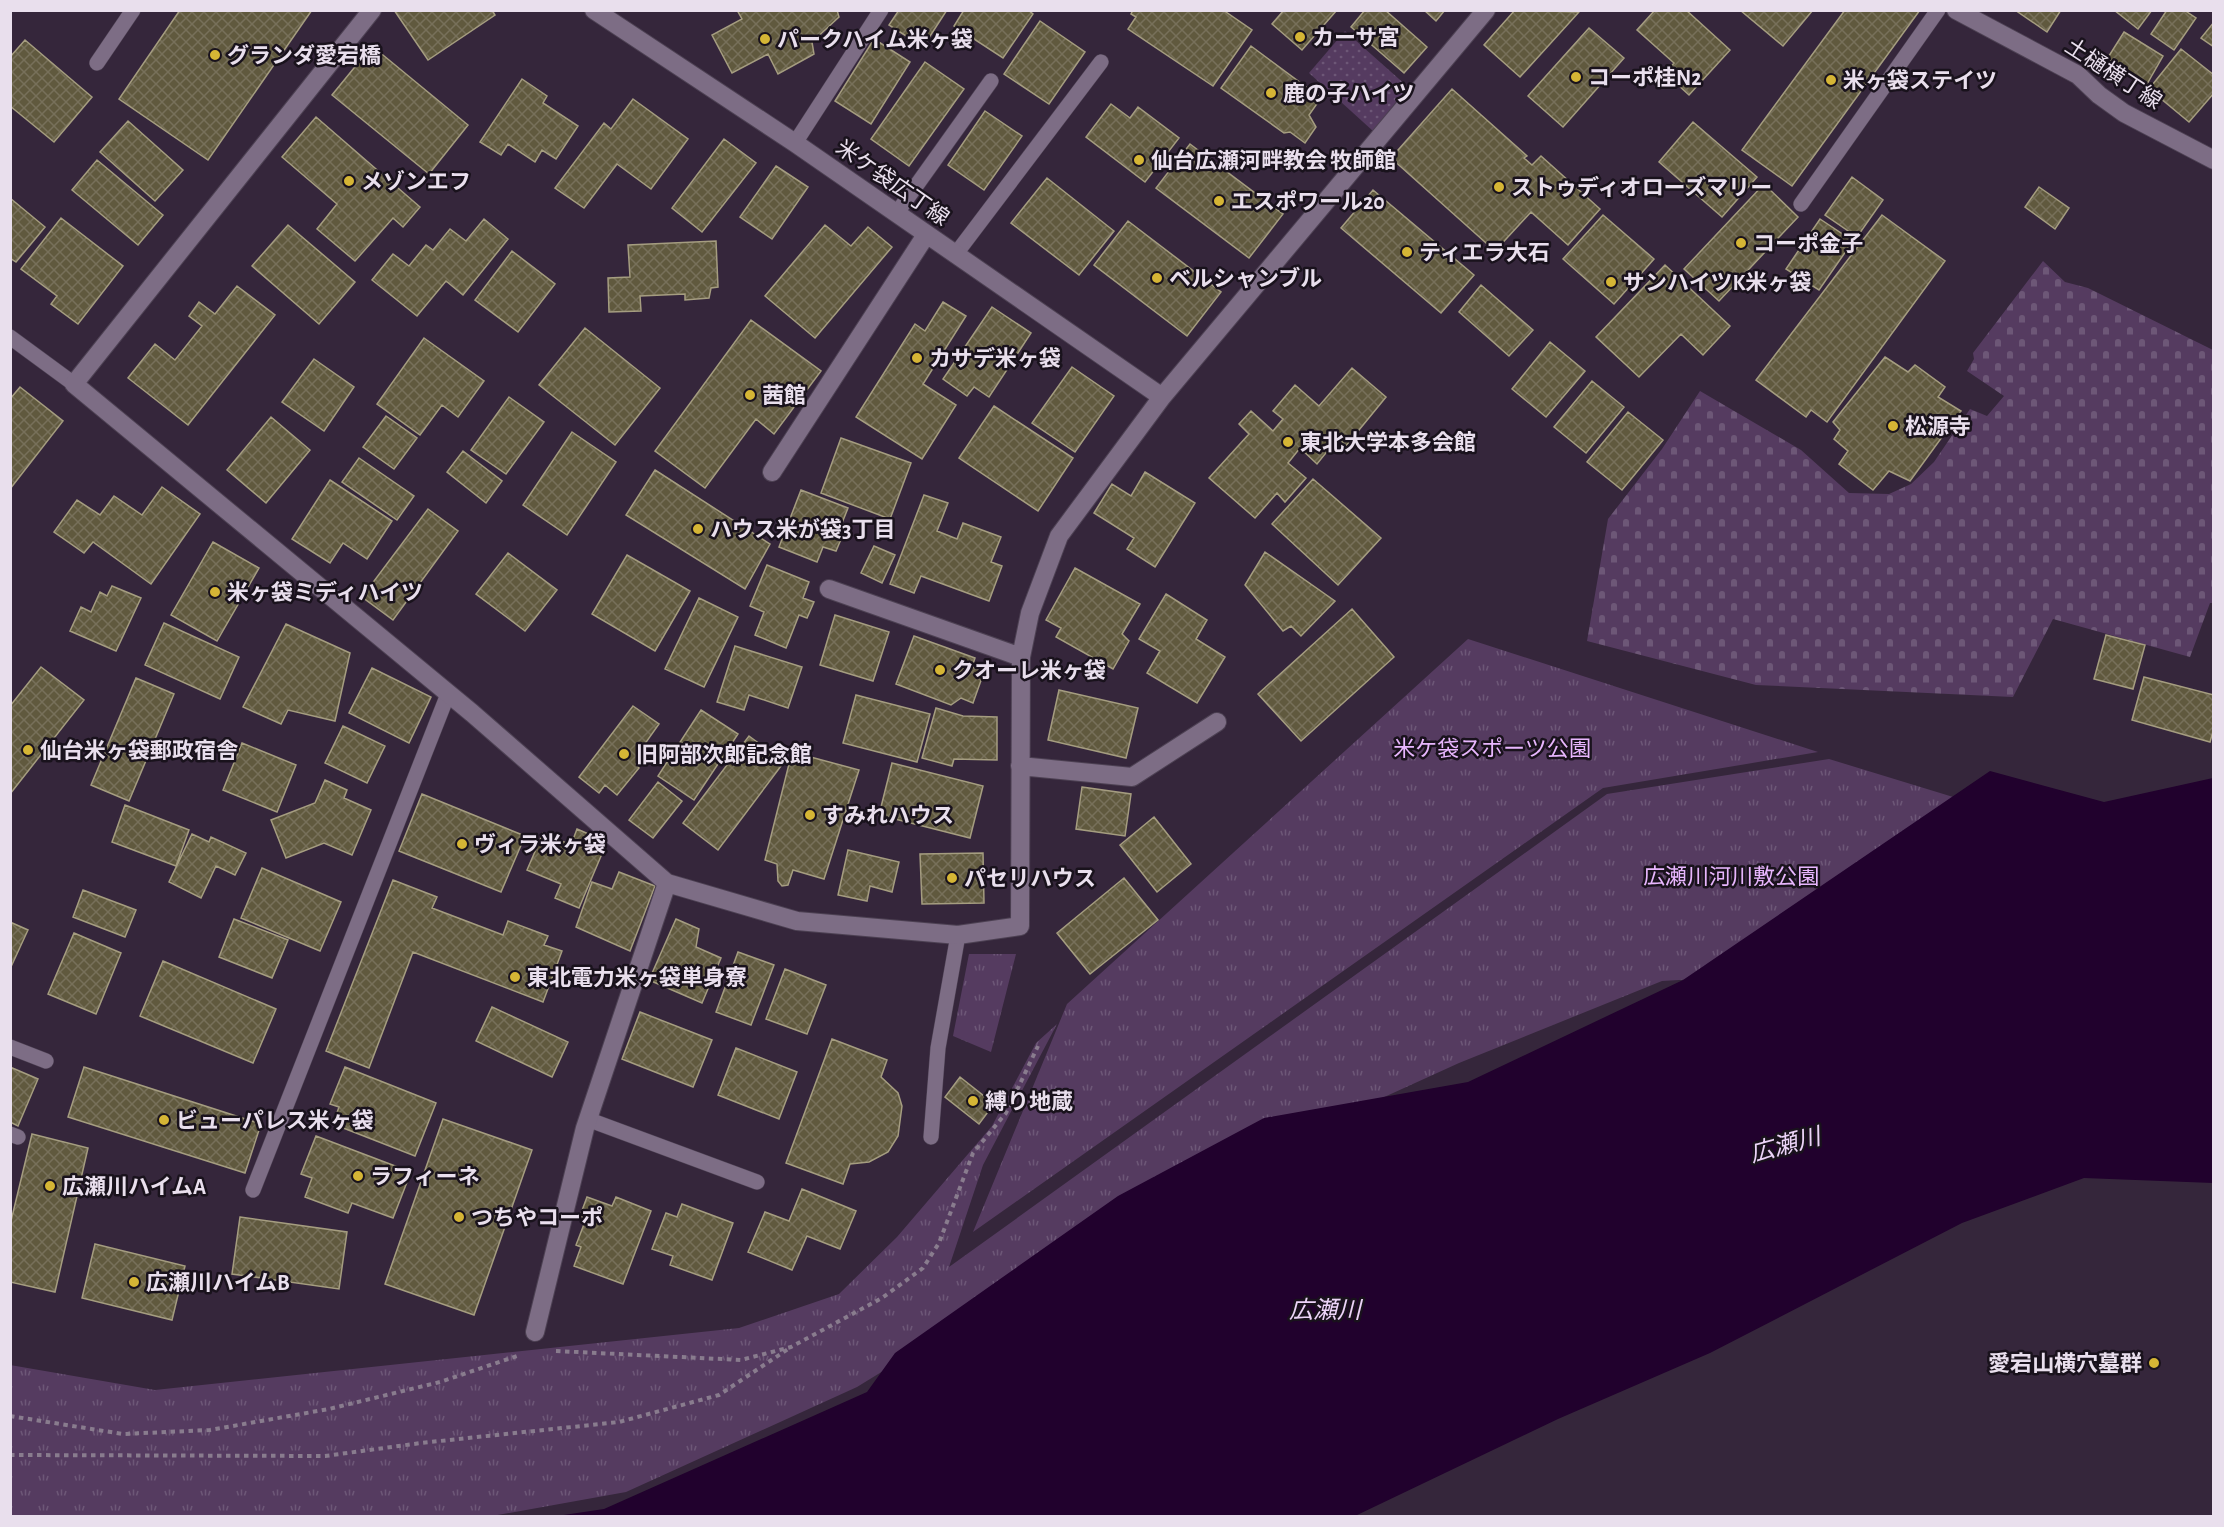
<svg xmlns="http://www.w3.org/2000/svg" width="2224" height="1527" viewBox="0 0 2224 1527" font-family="'Alegreya Sans','Noto Sans JP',sans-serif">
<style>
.grass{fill:url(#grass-dots)}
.cemetery{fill:url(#cemetery-stones)}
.park{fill:url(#park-tufts)}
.water{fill:#21012d}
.building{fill:url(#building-cross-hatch);stroke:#a59d80;stroke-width:1.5}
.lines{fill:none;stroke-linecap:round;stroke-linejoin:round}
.service-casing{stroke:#4d4153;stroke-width:16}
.minor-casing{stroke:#4d4153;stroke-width:20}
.path{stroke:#897c8e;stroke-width:4;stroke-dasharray:4.5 4.5;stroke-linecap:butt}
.service{stroke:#7d6d85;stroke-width:15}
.minor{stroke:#7d6d85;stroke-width:18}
.poi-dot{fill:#d5b535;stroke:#19121c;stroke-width:2}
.labels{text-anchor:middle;stroke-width:5;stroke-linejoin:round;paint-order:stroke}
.poi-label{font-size:22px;font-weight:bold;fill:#e9dfed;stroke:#19121c;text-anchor:start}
.street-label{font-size:22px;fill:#e9dfed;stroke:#19121c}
.park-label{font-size:22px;fill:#e8b6fe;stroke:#19121c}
.water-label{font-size:24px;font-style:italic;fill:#ecd4f8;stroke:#19121c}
</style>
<defs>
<pattern id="grass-dots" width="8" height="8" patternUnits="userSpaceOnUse" patternTransform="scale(1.5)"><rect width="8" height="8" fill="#553b60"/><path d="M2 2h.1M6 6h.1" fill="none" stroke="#6d5777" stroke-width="1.8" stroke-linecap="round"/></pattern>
<pattern id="cemetery-stones" width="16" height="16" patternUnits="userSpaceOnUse" patternTransform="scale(1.5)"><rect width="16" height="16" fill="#553b60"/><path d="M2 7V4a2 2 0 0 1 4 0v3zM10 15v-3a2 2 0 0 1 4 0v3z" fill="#6d5777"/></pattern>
<pattern id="park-tufts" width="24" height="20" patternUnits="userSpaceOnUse" patternTransform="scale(1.5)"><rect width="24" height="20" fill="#553b60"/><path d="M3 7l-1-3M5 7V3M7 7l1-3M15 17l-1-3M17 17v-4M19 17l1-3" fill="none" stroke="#6d5777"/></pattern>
<pattern id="building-cross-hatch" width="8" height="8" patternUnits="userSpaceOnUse" patternTransform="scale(1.5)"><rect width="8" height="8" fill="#60593e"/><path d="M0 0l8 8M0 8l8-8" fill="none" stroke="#77705a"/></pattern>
</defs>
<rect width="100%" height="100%" fill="#35263b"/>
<path class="grass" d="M1345 31 1408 87 1373 131 1309 73Z"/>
<path class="cemetery" d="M2043 261 2065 282 2088 288 2213 350V603H2210L2190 657 2053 619 2013 697 1756 685 1587 641 1608 519 1662 449 1700 391 1801 450 1849 493 1889 494 1911 484 1934 462 1970 409 1987 416 2004 396 1967 371 1974 359 1973 353Z"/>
<path class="park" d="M1468 639 1818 752 1603 788 973 1232 1067 1004Z
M1829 759 2051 827 1763 975 1662 981 1459 1063 1171 1194 857 1387 626 1492 492 1516H11L10 1365 155 1390 739 1328 839 1294 897 1237 992 1126 1036 1043 1057 1024 983 1165 949 1267 1607 794Z
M969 954H1016L991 1052 953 1036Z"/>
<path class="water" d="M1990 771 2104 802 2213 778V1183L2084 1178 1962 1223 1710 1353 1558 1419 1355 1516H557L604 1509 867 1392 895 1353 1118 1196 1264 1118 1468 1082 1683 980Z"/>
<path class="building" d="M180 10H312L208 160 119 99Z
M394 10H492L495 15 428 60Z
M737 10H837L839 17 812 42 814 54 778 74 768 54 732 73 712 35 742 19Z
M899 10H947L923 47 889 25Z
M964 10H1028L1033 14 1003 58 954 26Z
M1133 10H1223L1252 30 1213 86 1128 29 1136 17 1131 14Z
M1284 10H1337L1302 50 1272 24Z
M1365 10H1385L1427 47 1404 73 1351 27Z
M1424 10H1445L1436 21Z
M1515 10 1579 12 1520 77 1484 45Z
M1655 10H1686L1730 50 1689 95 1665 73 1674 63 1637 30Z
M1740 10H1813L1783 46Z
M1845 10H1920L1792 186 1742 150Z
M2015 10H2061L2047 32Z
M2114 10H2152L2138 29Z
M2167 10H2184L2196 18 2174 50 2151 34Z
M1040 21 1085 52 1049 104 1004 74Z
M2214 22V47L2201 38Z
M1589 28 1624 58 1563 127 1528 96Z
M2124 32 2163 56 2147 84 2107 59Z
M874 39 910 62 871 124 835 101Z
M25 40 92 97 54 142 10 106V57Z
M372 46 468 125 429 174 332 95Z
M1251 46 1321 98 1309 115 1316 127 1305 143 1290 132 1284 133 1221 88Z
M2181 49 2214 75V93L2189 122 2149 89Z
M925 62 964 89 909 166 871 139Z
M522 79 547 96 543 103 578 126 556 159 542 150 535 162 508 144 501 155 480 142Z
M1452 89 1527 156 1524 158 1532 165 1541 156 1600 209 1568 245 1531 212 1495 251 1391 158Z
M633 99 688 139 651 189 617 164 584 208 555 188 604 123 611 129Z
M1111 104 1130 118 1138 107 1179 138 1145 182 1086 137Z
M985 111 1022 136 984 190 948 165Z
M316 117 420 207 403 227 393 218 355 261 317 229 337 204 282 157Z
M128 121 183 170 155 201 100 152Z
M1693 122 1757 177 1722 217 1659 162Z
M724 139 756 163 702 232 672 208Z
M1190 144 1283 214 1249 258 1156 188Z
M97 160 163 215 138 245 72 190Z
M776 166 808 187 772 239 740 217Z
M1852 177 1883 200 1857 237 1825 215Z
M1047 178 1114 231 1079 275 1011 223Z
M1764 184 1798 217 1719 301 1684 269Z
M2039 187 2069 208 2055 229 2025 207Z
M1373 190 1474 275 1441 313 1341 228Z
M10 198 45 227 16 262 10 258Z
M1603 215 1654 259 1614 304 1563 259Z
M1882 215 1945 261 1827 422 1811 410 1806 417 1756 380Z
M61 218 123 266 78 324 51 304 57 296 21 269Z
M484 219 508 239 463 295 446 281 417 316 372 280 393 254 409 266 426 245 433 250 450 229 466 241Z
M1820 219 1853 241 1819 290 1786 269Z
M1128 221 1221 292 1187 336 1094 265Z
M288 225 355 282 319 324 252 266Z
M825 225 851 246 868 227 892 247 815 338 765 296Z
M716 241 718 287 711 288 709 298 685 300V294L640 296 641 311 609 312 608 278 630 277 628 245Z
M512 251 555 284 518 332 475 300Z
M1665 265 1730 326 1703 355 1681 334 1639 377 1596 337Z
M1481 285 1533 330 1509 356 1459 312Z
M237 286 275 315 188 425 128 378 155 344 175 360 202 326 189 316 199 302 215 314Z
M943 302 966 316 923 384 956 405 922 459 856 417 915 324 925 331Z
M992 307 1031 333 989 397 974 387 967 396 943 379Z
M751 320 821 371 774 434 756 419 705 488 655 451Z
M585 328 660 388 615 445 539 385Z
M424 338 484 381 458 417 442 405 420 435 377 404Z
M1550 342 1585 371 1546 417 1512 389Z
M1885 357 1908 372 1915 365 1945 387 1938 397 1961 411 1910 481 1889 471 1873 490 1839 464 1848 451 1834 439 1840 430 1833 422Z
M314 359 354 387 324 431 282 402Z
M1072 367 1114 396 1075 452 1032 423Z
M1352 368 1386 397 1346 446 1338 438 1317 464 1300 448 1288 463 1306 478 1285 502 1277 493 1255 518 1209 478 1249 434 1239 424 1251 411 1273 431 1283 419 1273 411 1295 385 1319 406Z
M1592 381 1624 407 1586 453 1554 427Z
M20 387 63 421 10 489V399Z
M509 397 544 422 506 474 471 450Z
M994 406 1073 458 1038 511 959 458Z
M1628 412 1663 440 1622 490 1587 462Z
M386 416 417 438 394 469 363 447Z
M271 417 310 450 266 503 227 470Z
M572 432 616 462 567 535 523 505Z
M841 438 911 463 890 519 821 493Z
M463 451 502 481 486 503 447 472Z
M359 458 414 496 397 520 342 482Z
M655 470 770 544 745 589 626 515Z
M1145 472 1195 503 1155 567 1127 549 1134 538 1094 513 1112 484 1131 496Z
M1313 479 1381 538 1338 585 1272 524Z
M330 480 392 521 367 559 343 543 330 563 292 539Z
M162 487 200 514 151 584 93 542 84 553 54 532 77 500 100 515 114 496 142 515Z
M801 490 848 508 842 523 847 525 836 551 823 547 817 562 779 547Z
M924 495 948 503 937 531 957 539 963 523 1001 537 991 562 1002 566 989 601 921 576 914 593 890 584Z
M428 509 458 531 393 620 362 597Z
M213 542 259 568 217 641 171 615Z
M874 546 895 555 882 583 861 573Z
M1265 552 1335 601 1301 636 1291 626 1283 631 1245 585Z
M508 553 557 590 525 631 476 594Z
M627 555 690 591 655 651 592 614Z
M767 565 809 582 803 598 814 602 807 618 799 615 786 648 755 635 764 612 750 606Z
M1075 568 1140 604 1122 634 1129 641 1113 669 1056 637 1061 628 1046 620Z
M112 586 141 598 116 651 70 631 81 607 91 612 100 592 107 596Z
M1166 594 1207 620 1196 639 1225 657 1197 703 1147 673 1160 651 1139 639Z
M699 598 738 617 704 687 665 669Z
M1352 609 1394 657 1301 741 1258 694Z
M835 615 889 632 873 681 820 665Z
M164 623 239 657 220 699 145 665Z
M286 624 350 653 335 721 288 710 281 724 243 707Z
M2106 635 2145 645 2133 689 2094 679Z
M914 636 975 658 972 667 984 672 973 703 961 698 951 705 896 684Z
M735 646 802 667 788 708 749 695 744 710 717 702Z
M41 667 84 700 10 794V706Z
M372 668 431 697 409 743 349 713Z
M2144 677 2214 695V728L2210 742 2132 720Z
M136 678 174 694 129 801 91 785Z
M1059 690 1138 708 1126 758 1048 740Z
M856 695 930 714 917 762 843 743Z
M633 706 659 724 644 745 648 748 636 764 639 768 617 795 605 785 599 793 579 777Z
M936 708 963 716 997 717V760L954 759 952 766 922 758Z
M701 710 738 734 694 800 658 776Z
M343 726 385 746 367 783 325 763Z
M749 736 784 762 718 850 683 823Z
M242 743 296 765 277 812 223 790Z
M792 752 859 770 824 879 793 870 788 885 782 886 778 881 777 864 765 860Z
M892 763 983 786 970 838 879 815Z
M325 780 347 790 344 798 371 810 352 855 324 843 286 858 271 820 315 803Z
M658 782 682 801 653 838 629 820Z
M1082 787 1131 794 1125 836 1076 829Z
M422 794 525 836 501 892 399 851Z
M125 805 189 830 176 866 112 842Z
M1154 817 1191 864 1157 892 1120 845Z
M577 829 607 842 579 908 555 898 561 884 527 870 543 833 571 845Z
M192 834 209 842 211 837 246 853 235 875 216 866 201 898 169 882Z
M848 850 899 862 892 892 870 886 867 901 838 895Z
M983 853 984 903 922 904 920 854Z
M262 868 341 902 320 951 241 918Z
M619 872 655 886 630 951 576 927 592 882 612 889Z
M1124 878 1158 920 1090 974 1057 933Z
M393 880 437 897 432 908 503 935 508 921 548 936 544 945 562 951 543 1002 413 952 369 1068 326 1051Z
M83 890 136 910 125 937 73 917Z
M234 919 288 940 272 978 219 957Z
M676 919 699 929 696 947 721 958 702 1003 649 980Z
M10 922 28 930 10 969Z
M74 933 121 953 96 1014 48 994Z
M738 952 774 965 751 1025 716 1012Z
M163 961 276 1009 253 1063 140 1016Z
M785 969 826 985 807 1034 766 1019Z
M492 1007 568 1042 552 1077 476 1041Z
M640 1012 712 1040 693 1087 622 1059Z
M832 1039 887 1060 881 1077 898 1093 902 1106 898 1136 888 1152 869 1162 850 1164 843 1184 786 1163Z
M736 1048 797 1072 779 1119 718 1095Z
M10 1067 38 1079 18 1126 10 1122Z
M84 1067 261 1124 245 1173 68 1117Z
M345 1067 436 1103 415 1156 333 1124 339 1107 330 1104Z
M960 1077 994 1104 979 1124 945 1097Z
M443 1119 532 1150 474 1315 385 1284Z
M32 1134 88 1148 55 1292 10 1282V1225Z
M316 1136 411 1172 393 1218 352 1203 348 1213 305 1197 312 1178 301 1174Z
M802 1189 856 1211 840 1249 807 1236 792 1270 748 1252 765 1212 789 1221Z
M587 1197 612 1206 616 1197 651 1211 623 1284 574 1266 581 1247 576 1245 586 1219 580 1216Z
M682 1204 733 1223 712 1280 670 1265 673 1256 652 1249 666 1213 677 1217Z
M240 1217 347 1232 339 1289 232 1274Z
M95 1244 185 1266 172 1320 82 1298Z"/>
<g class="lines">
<g class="service-casing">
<path id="service" d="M97 63 133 10
M795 143 881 10
M1801 204 1938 10
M896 214 991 81
M955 255 1101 62
M10 337 74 384
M10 1047 46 1061
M587 1119 757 1182
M10 1134 18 1137
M931 1137 938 1048 958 935
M253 1190 448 694"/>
</g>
<g class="minor-casing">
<path id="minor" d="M372 10 74 384 472 713 667 883 797 921 958 935 1020 926 1021 657 1030 613 1059 536 1162 397 1486 10
M594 10 795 143 1162 397
M1956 10 2078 75 2099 95 2124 113 2214 160
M772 472 926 235
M829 589 1021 657
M1020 766 1132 777 1217 722
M535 1332 585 1128 667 883"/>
</g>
<path class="path" d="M556 1351 741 1360 791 1347 882 1298 923 1268 939 1243 973 1153 1006 1113 1038 1046
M10 1416 123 1434 210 1430 329 1409 440 1382 517 1356
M10 1455 325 1456 421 1443 619 1422 719 1395 791 1347"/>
<use href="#service" class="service"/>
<use href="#minor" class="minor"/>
</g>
<g class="poi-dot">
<circle cx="1300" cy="37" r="6"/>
<circle cx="765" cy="39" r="6"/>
<circle cx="215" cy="55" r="6"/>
<circle cx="1576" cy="77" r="6"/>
<circle cx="1831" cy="80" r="6"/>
<circle cx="1271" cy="93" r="6"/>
<circle cx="1139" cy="160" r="6"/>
<circle cx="349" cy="181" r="6"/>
<circle cx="1499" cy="187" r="6"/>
<circle cx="1219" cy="201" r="6"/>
<circle cx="1741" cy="243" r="6"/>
<circle cx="1407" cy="252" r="6"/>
<circle cx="1157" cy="278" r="6"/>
<circle cx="1611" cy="282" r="6"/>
<circle cx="917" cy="358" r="6"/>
<circle cx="750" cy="395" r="6"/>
<circle cx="1893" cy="426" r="6"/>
<circle cx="1288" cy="442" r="6"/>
<circle cx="698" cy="529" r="6"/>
<circle cx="215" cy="592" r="6"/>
<circle cx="940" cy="670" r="6"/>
<circle cx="28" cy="750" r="6"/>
<circle cx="624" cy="754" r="6"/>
<circle cx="810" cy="815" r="6"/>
<circle cx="462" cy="844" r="6"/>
<circle cx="952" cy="878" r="6"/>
<circle cx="515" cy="977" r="6"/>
<circle cx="973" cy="1101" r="6"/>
<circle cx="164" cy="1120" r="6"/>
<circle cx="358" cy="1176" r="6"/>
<circle cx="50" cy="1186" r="6"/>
<circle cx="459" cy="1217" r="6"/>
<circle cx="134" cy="1282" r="6"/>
<circle cx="2154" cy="1363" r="6"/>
</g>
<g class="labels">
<g class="poi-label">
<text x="1312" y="45">カーサ宮</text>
<text x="777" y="47">パークハイム米ヶ袋</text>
<text x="227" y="63">グランダ愛宕橋</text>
<text x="1588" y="85">コーポ桂N2</text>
<text x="1843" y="88">米ヶ袋ステイツ</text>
<text x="1283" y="101">鹿の子ハイツ</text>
<text x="1151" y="168">仙台広瀬河畔教会 牧師館</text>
<text x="361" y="189">メゾンエフ</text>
<text x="1511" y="195">ストゥディオローズマリー</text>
<text x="1231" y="209">エスポワール20</text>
<text x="1753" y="251">コーポ金子</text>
<text x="1419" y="260">ティエラ大石</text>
<text x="1169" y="286">ベルシャンブル</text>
<text x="1623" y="290">サンハイツK米ヶ袋</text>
<text x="929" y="366">カサデ米ヶ袋</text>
<text x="762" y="403">茜館</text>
<text x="1905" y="434">松源寺</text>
<text x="1300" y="450">東北大学本多会館</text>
<text x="710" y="537">ハウス米が袋3丁目</text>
<text x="227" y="600">米ヶ袋ミディハイツ</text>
<text x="952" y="678">クオーレ米ヶ袋</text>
<text x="40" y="758">仙台米ヶ袋郵政宿舎</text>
<text x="636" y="762">旧阿部次郎記念館</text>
<text x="822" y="823">すみれハウス</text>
<text x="474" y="852">ヴィラ米ヶ袋</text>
<text x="964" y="886">パセリハウス</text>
<text x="527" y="985">東北電力米ヶ袋単身寮</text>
<text x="985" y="1109">縛り地蔵</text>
<text x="176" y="1128">ビューパレス米ヶ袋</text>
<text x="370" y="1184">ラフィーネ</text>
<text x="62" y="1194">広瀬川ハイムA</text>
<text x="471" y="1225">つちやコーポ</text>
<text x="146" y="1290">広瀬川ハイムB</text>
<text x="2142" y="1371" text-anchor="end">愛宕山横穴墓群</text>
</g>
<g class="street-label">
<text transform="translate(2114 73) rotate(33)" y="8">土樋横丁線</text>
<text transform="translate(893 182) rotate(35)" y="8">米ケ袋広丁線</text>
</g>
<g class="park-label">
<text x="1492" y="756">米ケ袋スポーツ公園</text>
<text x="1731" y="884">広瀬川河川敷公園</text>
</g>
<g class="water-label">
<text transform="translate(1785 1145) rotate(-15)" y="8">広瀬川</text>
<text x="1325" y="1318">広瀬川</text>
</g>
</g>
<rect width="2224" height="1527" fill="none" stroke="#e9dfed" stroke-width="24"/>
</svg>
